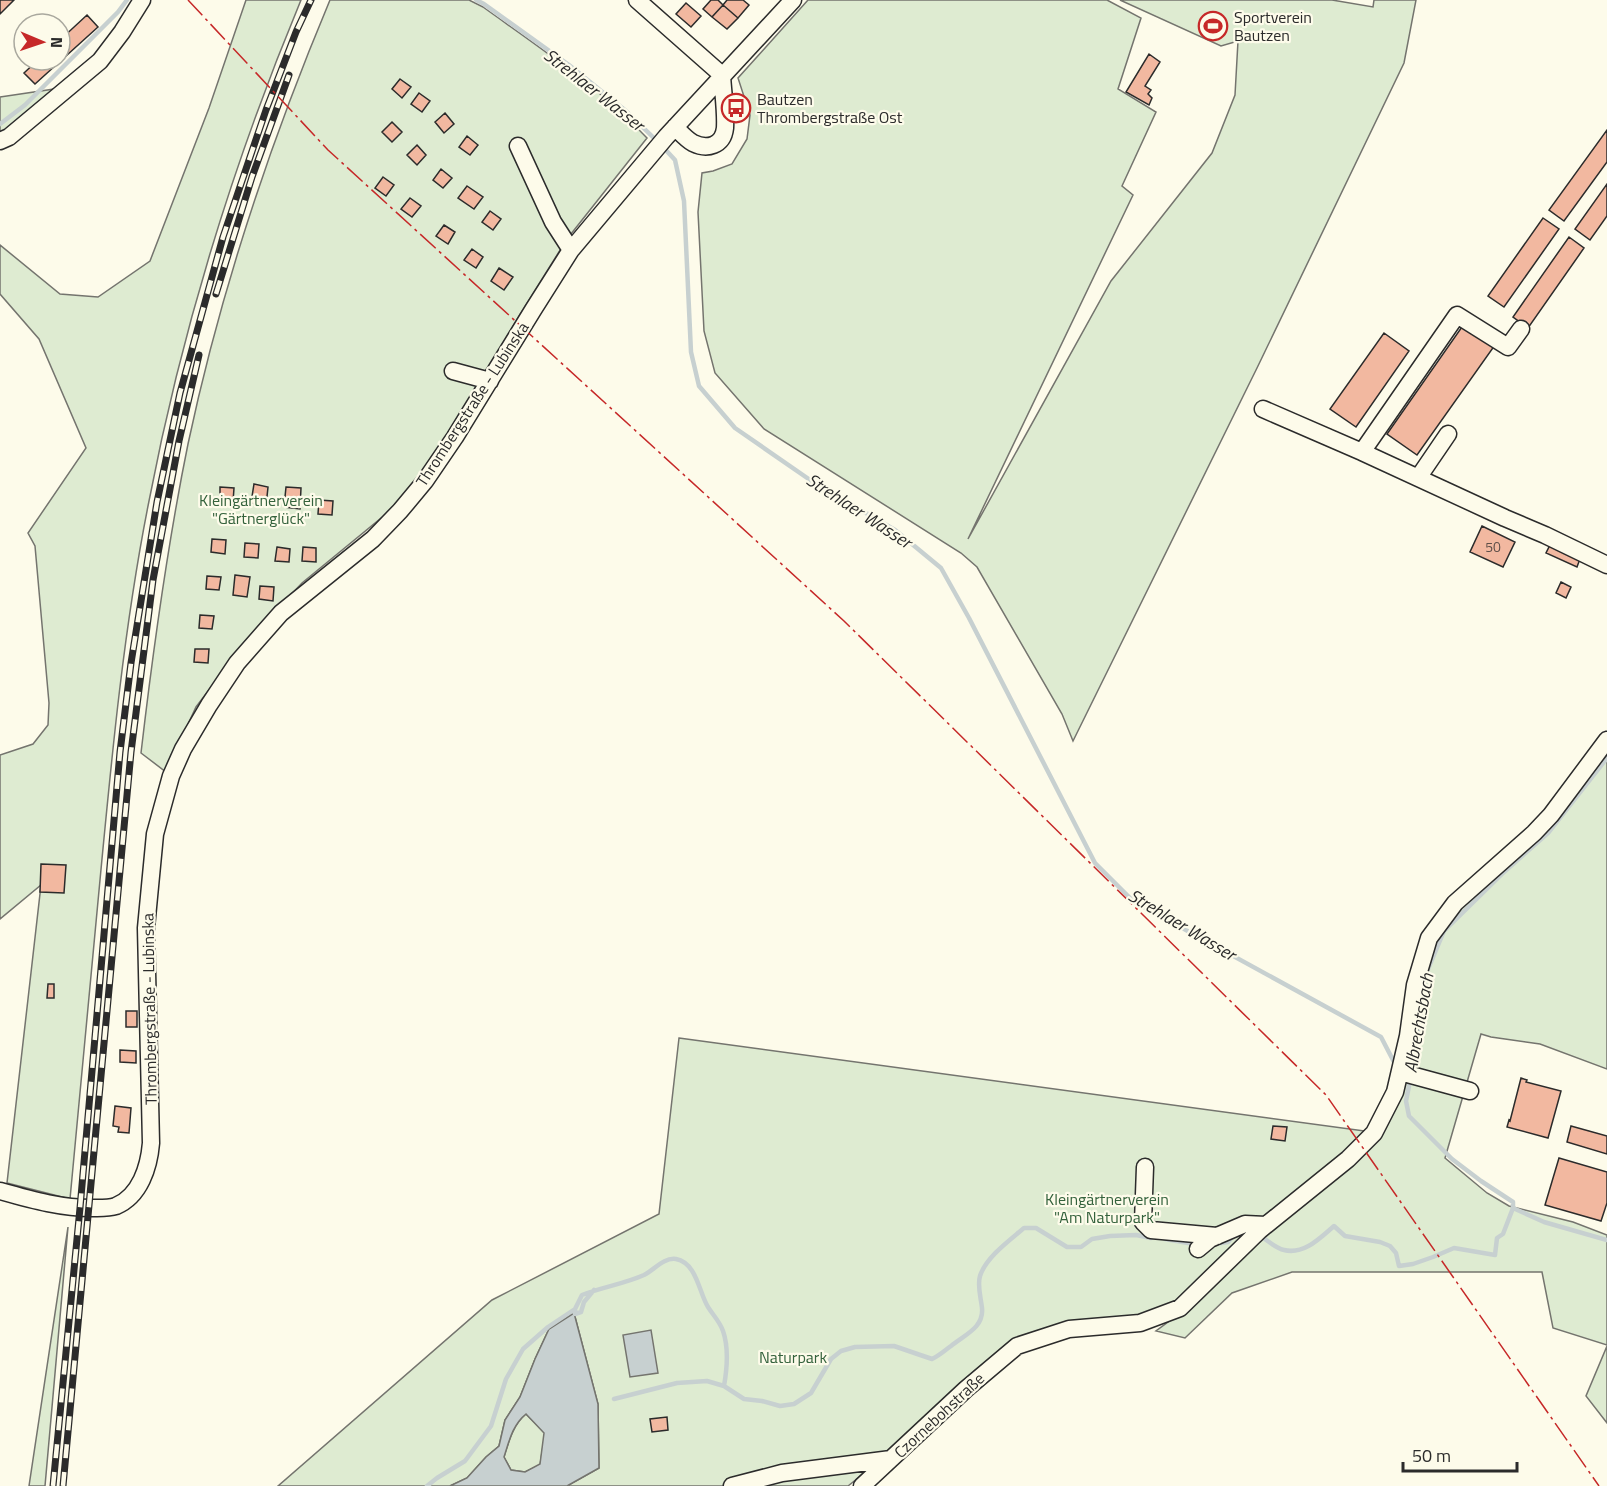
<svg xmlns="http://www.w3.org/2000/svg" width="1607" height="1486" viewBox="0 0 1607 1486" font-family="'Titillium Web',sans-serif">
<style>
.green{fill:#deebd1;stroke:#74746e;stroke-width:1.5}
.water{fill:#c7d0d0;stroke:#74746e;stroke-width:1.5;fill-rule:evenodd}
.lines{fill:none;stroke-linecap:round;stroke-linejoin:round}
.stream{stroke:#c7d0d0;stroke-width:4.5}
.building{fill:#f2b8a0;stroke:#2b2b2b;stroke-width:1.5}
.minor-casing{stroke:#2b2b2b;stroke-width:19}
.minor{stroke:#fdfbea;stroke-width:16}
.rail-casing{stroke:#2b2b2b;stroke-width:7}
.rail{stroke:#fdfbea;stroke-width:4.5;stroke-dasharray:14;stroke-linecap:butt}
.power{stroke:#c62828;stroke-width:1.5;stroke-dasharray:21 4.5 3 4.5;stroke-linecap:butt}
.labels{text-anchor:middle;stroke-width:4.5;stroke-linejoin:round;paint-order:stroke}
.number-label{font-size:14px;fill:#5d4e48}
.poi-label{font-size:16px;fill:#2b2b2b;stroke:#fdfbea;text-anchor:start}
.street-label{font-size:16px;fill:#2b2b2b;stroke:#fdfbea}
.park-label{font-size:16px;fill:#34623c;stroke:#fdfbea}
.water-label{font-size:18px;font-style:italic;fill:#2b2b2b;stroke:#fdfbea}
</style>
<rect width="100%" height="100%" fill="#fdfbea"/>
<path class="green" d="M246 0H301C234 161 182 329 149 501 124 626 112 753 100 880 90 986 80 1093 70 1199L7 1183 41 885 0 919V755L33 744 48 725 49 703 35 546 28 533 86 448 39 339 0 294V245L60 294 98 297 150 261 209 108Z
M330 0H469L483 7C540 48 599 87 647 138L567 239 519 316 442 449 408 496 302 583 244 644 196 707 166 772 141 753C153 650 167 547 188 444 220 293 270 143 330 0Z
M808 0H1107L1141 18 1118 89 1156 112 1122 186 1133 195 968 539 1111 281 1212 153 1235 95 1238 41 1221 46 1120 0H1332L1373 7 1374 0H1416L1404 63 1257 368 1073 741 1062 714 977 567 961 553 764 429 715 373 704 331 698 212 702 173 713 171 732 164 747 139 750 115 738 78Z
M68 87 0 141V97Z
M1607 749V1069L1540 1044 1491 1037 1481 1034 1445 1158 1487 1193 1509 1206 1573 1222 1607 1235V1345L1553 1328 1542 1272H1292L1232 1293 1185 1338 1156 1331 1183 1311 1242 1252 1378 1135 1433 939Z
M679 1038 1372 1132 1180 1305 1139 1318 1018 1339 888 1454 848 1486H567L599 1468 598 1404 574 1313 549 1329 535 1359 520 1397 505 1420 499 1446 486 1457 467 1478 450 1486H278L492 1300 659 1214Z
M68 1227 45 1486H29Z
M1607 1346V1423L1586 1396Z
M526 1414 545 1433 540 1465 525 1472 511 1470 504 1457C509 1441 513 1425 526 1414Z"/>
<path class="water" d="M574 1313 598 1404 599 1468 567 1486H450L467 1478 486 1457 499 1446 505 1420 520 1397 535 1359 549 1329ZM526 1414 544 1433 540 1464 525 1472 511 1470 504 1457C509 1441 513 1424 526 1414Z
M651 1330 658 1373 630 1377 623 1335Z"/>
<g class="lines">
<path class="stream" d="M476 0 484 4 569 65 626 111 657 141
M0 124 25 105 118 12 127 0
M663 147 675 160 684 201 691 352 699 386 735 428 813 482 895 530 941 568 969 618 1095 863 1133 901 1381 1037 1394 1062
M1607 758 1548 833 1504 872 1444 931 1426 974 1417 1046 1406 1101 1409 1116 1452 1159 1481 1181 1513 1202V1208L1544 1222 1607 1240
M1259 1235C1266 1239 1275 1248 1284 1250 1304 1255 1320 1238 1334 1226L1345 1236 1380 1242 1390 1246 1396 1253 1399 1266 1413 1264 1433 1257 1454 1248 1495 1255 1497 1238 1503 1234 1513 1208
M1165 1239 1188 1243 1198 1241
M1214 1244 1228 1242 1233 1236
M575 1309V1314L581 1312 584 1302 594 1290
M614 1399 677 1383 707 1381 724 1386 744 1399 762 1401 780 1406 794 1404 811 1393 831 1359 841 1351 855 1347 894 1346 932 1359C940 1355 944 1351 951 1346 964 1335 984 1328 982 1308 981 1298 977 1286 980 1276 986 1257 1010 1240 1024 1228H1036L1067 1247H1081L1092 1239 1110 1236 1136 1235 1151 1238
M427 1486 437 1478 465 1461 491 1426 506 1379 523 1349 548 1327 575 1309 582 1295C602 1287 624 1284 644 1275 654 1270 664 1257 676 1259 697 1263 699 1293 708 1307 713 1315 720 1322 723 1331 729 1348 727 1369 724 1386"/>
</g>
<path class="building" d="M0 0H14L0 14Z
M711 0H718L723 5 712 17 703 9Z
M727 0H743L749 5 738 18 723 5Z
M686 3 701 16 691 27 676 14Z
M723 5 738 18 727 29 712 17Z
M87 15 98 27 35 84 24 73 38 60H60V40Z
M1149 54 1160 62 1145 86 1151 90 1148 94 1152 98 1149 105 1126 92Z
M400 79 411 87 402 98 392 89Z
M419 93 430 101 422 112 411 104Z
M735 110H739L740 119H736Z
M445 113 454 124 444 133 435 122Z
M392 122 402 132 392 142 382 132Z
M1607 130V162L1564 221 1549 210Z
M467 136 478 145 470 155 459 147Z
M417 145 426 155 417 165 407 155Z
M441 169 452 178 443 188 433 180Z
M383 177 394 185 386 196 375 188Z
M1607 184V216L1590 240 1575 229Z
M467 186 483 197 474 209 458 198Z
M410 198 421 206 412 217 401 209Z
M490 211 501 219 493 230 482 222Z
M1543 218 1559 229 1504 307 1488 296Z
M444 225 455 232 448 244 436 236Z
M1569 237 1584 248 1528 328 1513 317Z
M472 249 483 257 476 268 464 260Z
M499 268 513 277 504 290 491 281Z
M1464 324 1495 345 1417 455 1387 434Z
M1384 333 1409 351 1356 427 1330 409Z
M254 484 268 487 266 506 251 503Z
M220 487 234 488 233 502 220 501Z
M286 487 301 488 300 509 284 507Z
M319 500 333 501 332 515 318 514Z
M1482 526 1515 542 1503 567 1470 552Z
M212 539 226 540 225 554 211 552Z
M245 543 259 544 258 558 244 557Z
M1551 543 1581 556 1577 567 1546 553Z
M277 547 290 549 289 562 275 561Z
M303 547 316 548V562L302 561Z
M235 575 250 577 247 597 233 595Z
M207 576 221 577 219 590 206 589Z
M1561 582 1571 587 1566 598 1556 593Z
M260 586 274 587 273 601 259 599Z
M200 615 214 616 212 629 199 628Z
M195 649H209L208 663 194 662Z
M41 864 66 865 64 893 40 892Z
M48 984H54V998H47Z
M126 1011H137V1027H126Z
M120 1050 136 1051V1063L120 1062Z
M1521 1078 1527 1080 1526 1082 1561 1091 1548 1138 1507 1127 1509 1120 1510 1121Z
M115 1106 131 1108 129 1133 118 1132 119 1127 113 1126Z
M1273 1126 1287 1127 1285 1141 1271 1139Z
M1571 1126 1607 1136V1154L1567 1142Z
M1559 1158 1607 1172V1203L1601 1221 1545 1205Z
M667 1417 668 1430 652 1432 650 1419Z"/>
<g class="lines">
<g class="minor-casing">
<path id="minor" d="M637 0 722 75
M675 127C680 132 686 139 693 143 707 150 723 146 725 128 726 111 723 93 722 75
M0 141 9 137 100 61 122 32 142 0
M518 146 553 222 571 250
M453 371 490 381
M1263 409 1362 452 1505 518 1545 535 1607 565
M1362 452 1457 315 1508 347 1521 329
M1418 478 1448 434
M1400 1072 1470 1091
M1145 1167 1143 1222 1151 1230 1217 1236
M0 1191C32 1200 64 1209 97 1208 103 1208 110 1208 116 1206 140 1196 149 1167 151 1143L146 928 155 834 171 776 183 749 209 705 237 663 281 613 373 539 400 511 425 481 455 437 533 310 571 250 666 137 793 0
M1198 1249 1210 1239 1245 1224 1266 1225
M732 1486 782 1473 891 1459
M862 1486 966 1389 1017 1346 1069 1329 1140 1323 1180 1308 1260 1230 1348 1159 1374 1133 1395 1092 1408 1036 1415 985 1429 938 1455 903 1534 833 1551 815 1607 740"/>
</g>
<use href="#minor" class="minor"/>
<g class="rail-casing">
<path id="rail" d="M216 294 252 177 289 75
M53 1486 80 1208 120 752 131 663 157 502 180 393 223 237 266 110 296 32 311 0
M63 1486 131 752 153 580 179 441 199 355"/>
</g>
<use href="#rail" class="rail"/>
<path class="power" d="M188 0 328 150 844 621 1326 1095 1599 1486"/>
</g>
<defs>
<g id="stadium-ring" transform="scale(1.5)"><circle r="9.5" fill="#fdfbea" stroke="#c62828" stroke-width="1.5"/><path d="M0-5a6.5 5 0 1 0 0 10a6.5 5 0 1 0 0-10ZM-3.5-1.8h7v3.6h-7Z" fill="#c62828"/></g>
<g id="bus-ring" transform="scale(1.5)"><circle r="9.5" fill="#fdfbea" stroke="#c62828" stroke-width="1.5"/><path d="M-5-6H5V4H4V6H2V4H-2V6H-4V4H-5ZM-3.5-4V0h7V-4ZM-3.5 1.2v1.5H-2V1.2ZM2 1.2v1.5H3.5V1.2Z" fill="#c62828"/></g>
</defs>
<g fill-rule="evenodd">
<use href="#stadium-ring" x="1213" y="26"/>
<use href="#bus-ring" x="736" y="108"/>
</g>
<g class="labels">
<g class="number-label">
<text x="1493" y="552">50</text>
</g>
<g class="poi-label">
<text x="1234" y="23">Sportverein<tspan x="1234" dy="18">Bautzen</tspan></text>
<text x="757" y="105">Bautzen<tspan x="757" dy="18">Thrombergstraße Ost</tspan></text>
</g>
<g class="street-label">
<text transform="translate(472 404) rotate(-57)" y="6">Thrombergstraße - Lubinska</text>
<text transform="translate(149 1009) rotate(-91)" y="6">Thrombergstraße - Lubinska</text>
<text transform="translate(939 1415) rotate(-43)" y="6">Czornebohstraße</text>
</g>
<g class="park-label">
<text x="261" y="506">Kleingärtnerverein<tspan x="261" dy="18">"Gärtnerglück"</tspan></text>
<text x="1107" y="1205">Kleingärtnerverein<tspan x="1107" dy="18">"Am Naturpark"</tspan></text>
<text x="793" y="1363">Naturpark</text>
</g>
<g class="water-label">
<text transform="translate(594 90) rotate(38)" y="6">Strehlaer Wasser</text>
<text transform="translate(859 511) rotate(33)" y="6">Strehlaer Wasser</text>
<text transform="translate(1182 925) rotate(31)" y="6">Strehlaer Wasser</text>
<text transform="translate(1419 1023) rotate(-80)" y="6">Albrechtsbach</text>
</g>
</g>
<g transform="translate(42 42) rotate(92)"><circle r="28" fill="#fdfbea" stroke="#a9a89e" stroke-width="1.5"/>
<path d="M0-4.5L10 22L0 15L-10 22Z" fill="#c62828"/>
<text y="-9" font-size="16" font-weight="bold" text-anchor="middle" fill="#2b2b2b">N</text>
</g>
<path d="M1403 1462v9h114v-9" fill="none" stroke="#2b2b2b" stroke-width="3"/>
<text x="1412" y="1462" font-size="18" fill="#2b2b2b" stroke="#fdfbea" stroke-width="4.5" paint-order="stroke">50 m</text>
</svg>
